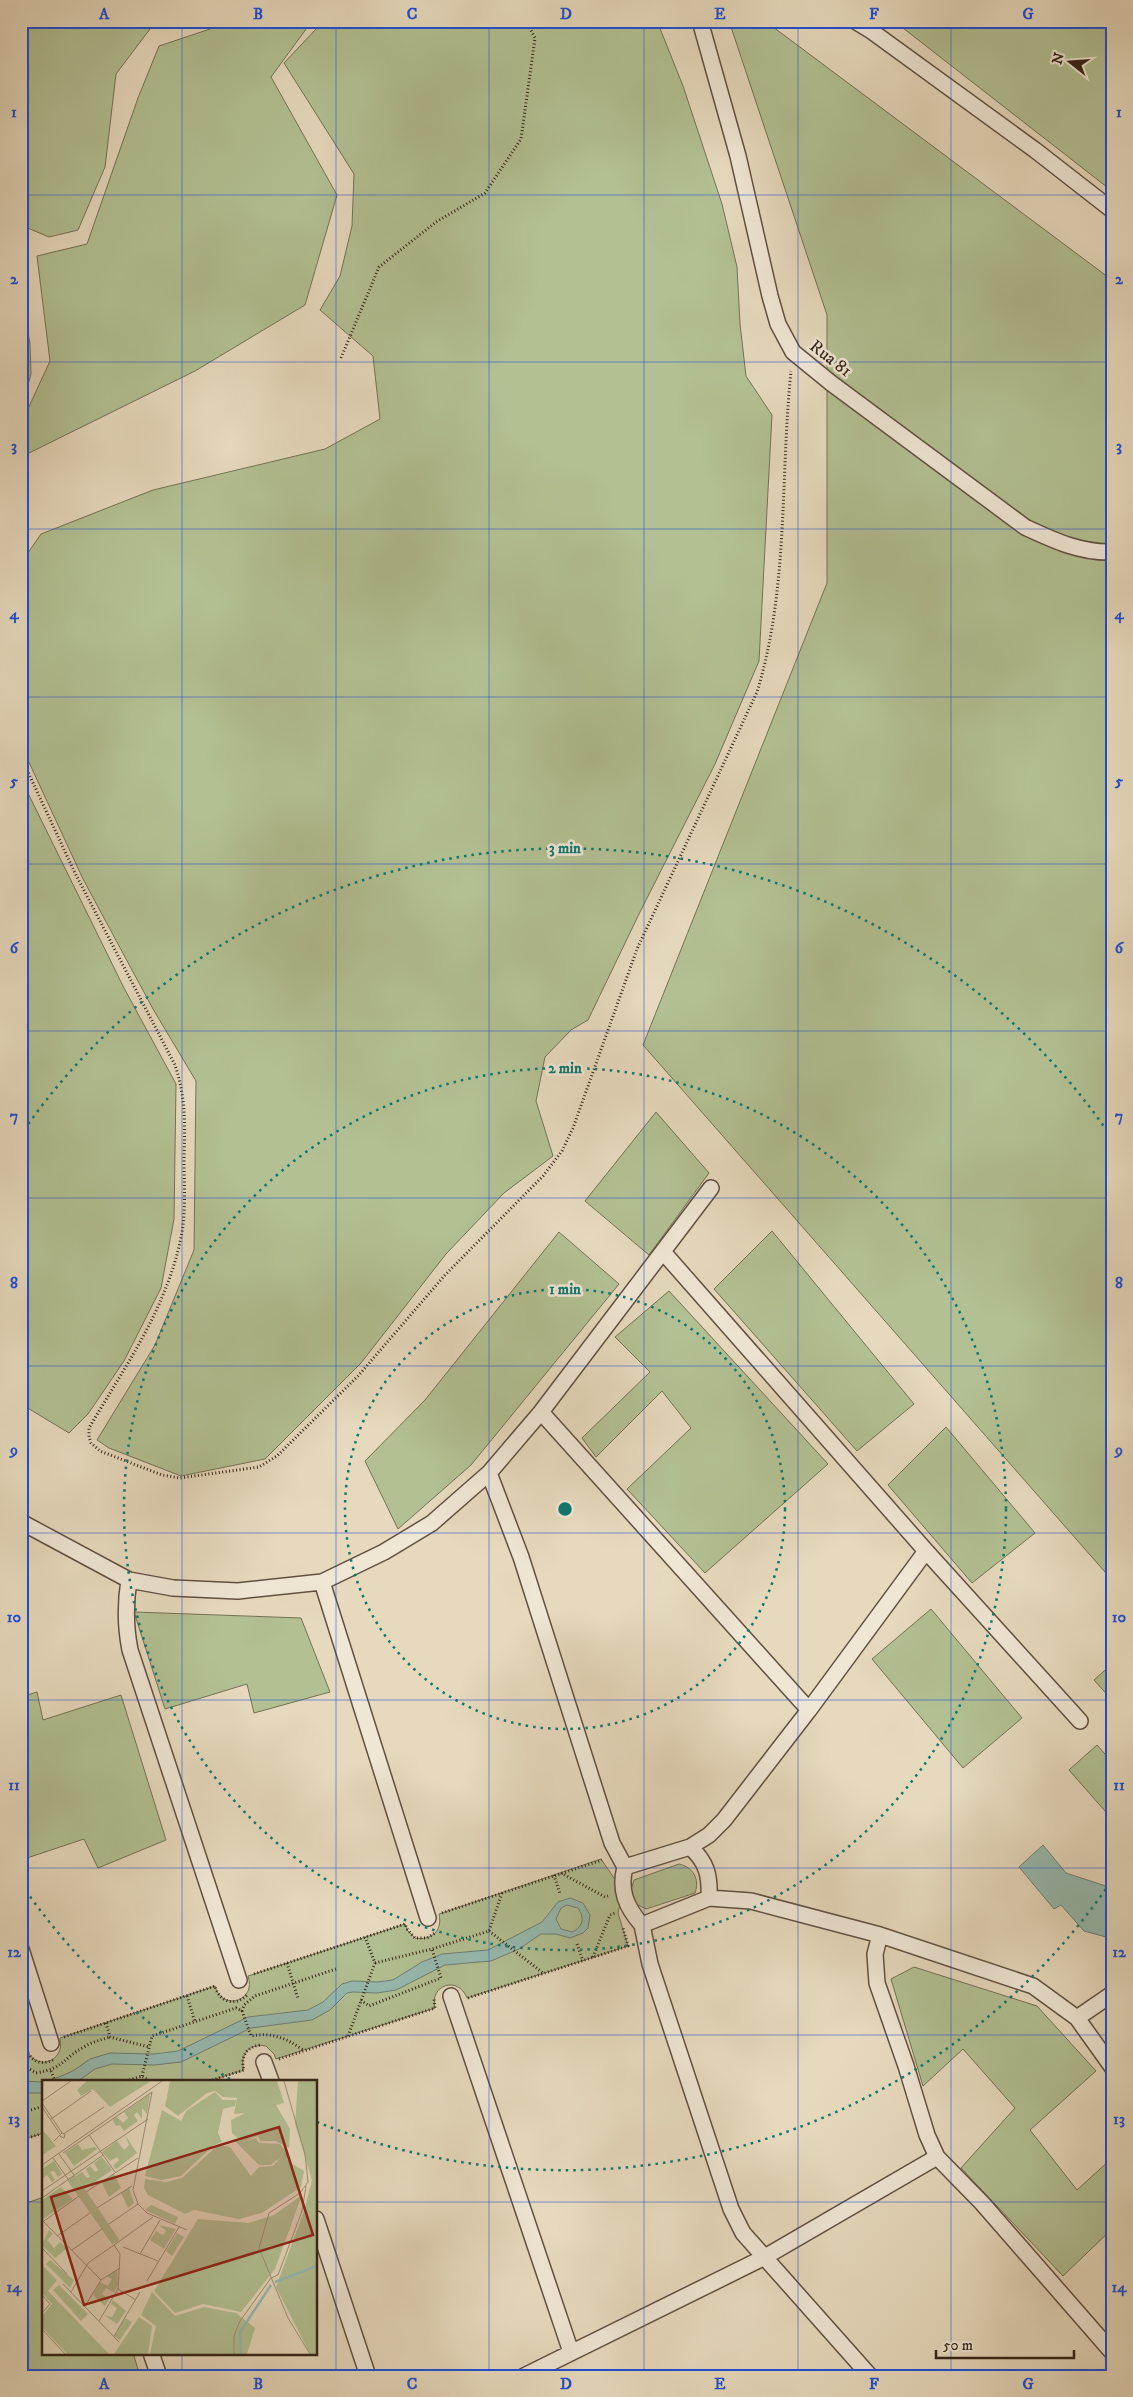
<svg xmlns="http://www.w3.org/2000/svg" width="1133" height="2397" viewBox="0 0 1133 2397" font-family="'IM FELL DW Pica',serif">
<style>
.green{fill:#b2c093;stroke:#737254}
.water{fill:#96bab0;stroke:#6f7e72;fill-rule:evenodd}
.lines{fill:none;stroke-linecap:round;stroke-linejoin:round}
.minor-casing{stroke:#605040;stroke-width:18}
.path{stroke:#342316;stroke-width:3;stroke-dasharray:1 2.5;stroke-linecap:butt}
.minor{stroke:#efe6d4;stroke-width:15}
.grid{fill:none;stroke:#1d4ed8;stroke-width:1;stroke-opacity:0.55}
.ring{fill:none;stroke:#0f766e;stroke-width:2.5;stroke-dasharray:2.5 5}
.labels{text-anchor:middle;stroke-width:5;stroke-linejoin:round;paint-order:stroke}
.street-label{font-size:18px;fill:#342316;stroke:#efe6d4}
.inset-river{fill:none;stroke:#96bab0;stroke-width:2.5}
.inset-road{fill:none;stroke:#9f907a;stroke-width:1}
.view{fill:#8f2418;fill-opacity:0.15;stroke:#8f2418;stroke-width:2.5}
.inset-edge{fill:none;stroke:#342316;stroke-width:2.5}
.centre{fill:#0f766e;stroke:#efe6d4;stroke-width:2.5}
.ring-label{font-size:15px;text-anchor:middle;font-weight:bold;fill:#0f766e;stroke:#efe6d4;stroke-width:5;stroke-linejoin:round;paint-order:stroke}
.neatline{fill:none;stroke:#1d4ed8;stroke-width:2}
.grid-label{font-size:16px;text-anchor:middle;font-weight:bold;fill:#1d4ed8}
</style>
<rect width="100%" height="100%" fill="#e6d9bd"/>
<filter id="stains"><feTurbulence type="fractalNoise" baseFrequency=".004" numOctaves="4"/><feColorMatrix values="0 0 0 0 .2 0 0 0 0 .09 0 0 0 0 .02 0 0 0 .5 -.17"/></filter>
<radialGradient id="worn" r=".72"><stop offset=".6" stop-color="#630" stop-opacity="0"/><stop offset="1" stop-color="#630" stop-opacity=".3"/></radialGradient>
<path class="green" d="M21 21H156L116 74 105 167 78 230 49 237 23 226 21 230Z
M234 21H312L271 77 337 195 305 305 195 371 21 457V424L50 361 37 256 87 244 138 98 159 46Z
M338 21H657L683 86 722 204 737 267 740 324 746 376 772 415 759 661 715 764 640 912 588 1020 571 1030 545 1057 536 1101 553 1156 504 1193 446 1254 361 1363 265 1459 181 1476 109 1448 97 1440 155 1345 194 1250 196 1081 153 1009 83 879 21 745V563L41 534 153 490 325 449 380 419 373 356 320 310 340 276 352 226 354 174 284 63 317 28Z
M729 21H765L1112 280V1580L643 1045 827 583V315Z
M894 21H1112V191Z
M21 289 30 344 31 374 21 410Z
M21 779 124 988 176 1084 174 1219 161 1288 124 1361 88 1414 69 1433 21 1404Z
M656 1112 709 1173 649 1255 585 1201Z
M772 1231 914 1404 857 1451 714 1289Z
M559 1232 619 1284 471 1465 398 1529 365 1461 425 1400Z
M669 1291 828 1464 705 1573 627 1489 691 1428 662 1391 596 1457 582 1438 650 1372 615 1337Z
M946 1427 1035 1533 972 1583 888 1485Z
M931 1609 1022 1718 963 1768 872 1659Z
M134 1612 301 1618 330 1692 254 1713 247 1684 165 1709Z
M1112 1664V1700L1094 1680Z
M37 1692 43 1720 121 1695 166 1840 98 1868 84 1839 21 1860V1697Z
M1097 1745 1112 1762V1819L1069 1770Z
M601 1859 623 1891 618 1913 628 1946 467 1998C458 1975 429 1985 435 2008L276 2059 274 2054 266 2046C250 2043 239 2054 244 2070L209 2081H44V2133L21 2140V2049L26 2048C34 2072 66 2063 60 2038L215 1986C222 2012 257 2001 248 1976L405 1924 407 1930 415 1938C431 1941 443 1931 439 1914Z
M679 1864C693 1867 700 1879 695 1893L646 1909 636 1904 631 1890 634 1880Z
M914 1967 1037 2006 1096 2071 1030 2130 1077 2190 1112 2158V2229L1063 2276 961 2168 1015 2108 963 2049 923 2086 891 1979Z
M44 2197V2353H133L140 2376H21V2205Z"/>
<path class="water" d="M1043 1845 1066 1873 1112 1888V1921L1109 1920 1106 1937 1084 1931 1061 1905 1054 1909 1019 1867Z
M570 1898 583 1903 590 1915 588 1928 583 1933 570 1938 556 1934H541L519 1949 491 1961 445 1965 396 1990 377 1993 353 1992 347 1993 330 2010 312 2020 251 2028 181 2062 154 2065 112 2064 95 2069 78 2081H49L73 2071 90 2059 110 2053 154 2054 178 2051 248 2017 308 2010 323 2002 342 1984 352 1981 377 1982 393 1980 422 1962 442 1954 488 1950 542 1922 558 1902ZM567 1905 578 1908C585 1918 583 1927 572 1932L561 1929 556 1919 561 1908Z
M21 2081 44 2082V2093H21Z"/>
<g class="lines">
<g class="minor-casing">
<path id="minor" d="M700 21 738 156 770 296 778 324 793 352 831 383 1025 527C1053 540 1080 553 1112 552
M855 21 870 30 1035 150 1112 210
M664 1253 926 1551 1080 1721
M541 1412 809 1710
M489 1473 521 1557 612 1843 625 1867C619 1890 626 1907 642 1925L709 1898 751 1901 880 1935 1033 1986 1077 2018 1112 1994
M21 1522 129 1580 173 1588 238 1591 322 1582 384 1552 432 1523 489 1473 541 1412 711 1188
M129 1580C125 1605 125 1625 130 1650L239 1980
M322 1582 428 1918
M690 1847 709 1835 724 1820 809 1710 926 1551
M625 1867 690 1847C707 1862 710 1876 709 1898
M642 1925 650 1964 731 2209 743 2233 870 2376
M880 1935 875 1954 877 1983 906 2066 927 2135 937 2157 982 2203 1112 2352
M21 1949 51 2043
M451 1996 571 2352
M1077 2018 1112 2067
M264 2062 271 2081
M316 2219 368 2376
M151 2353 159 2376
M524 2376 763 2258 937 2157"/>
</g>
<path class="path" d="M341 358 379 267 436 222 485 193 521 139 535 38 526 21
M21 757 75 873 175 1065C186 1098 185 1125 184 1159 184 1183 186 1209 182 1232 169 1305 126 1365 89 1428V1437L91 1443 100 1451 162 1475 180 1478 259 1467 277 1456 358 1376 445 1275 543 1176 562 1151 573 1128 637 949 757 692C789 588 780 478 791 371
M561 1873 605 1897 608 1896
M554 1875 560 1894
M442 1913 602 1860
M489 1931 543 1973
M577 1944 583 1961
M593 1957 610 1915 615 1913
M287 1963 298 1999
M375 1963 432 1949 489 1931 502 1893
M254 1974 405 1924 407 1929 415 1938H427L435 1933
M187 1996 195 2022
M468 1998 628 1946 623 1928
M361 2000 369 2006 441 1978 432 1949
M242 2011 251 2036C272 2032 286 2038 303 2050
M106 2023 110 2037 149 2047
M348 2036 375 1963 365 1937
M64 2037 215 1986C219 2002 235 2007 247 1995
M21 2049 26 2048C30 2061 41 2066 53 2060
M279 2059 435 2008 434 1998
M21 2064 36 2073C65 2068 63 2058 84 2047 91 2042 101 2040 110 2037
M51 2071 55 2081
M142 2076 152 2036 236 2008 242 2011 244 2005 255 1996 336 1969
M126 2081 142 2076 150 2081
M209 2081 244 2070C240 2056 247 2047 260 2045
M21 2113 44 2106
M21 2140 44 2133"/>
<use href="#minor" class="minor"/>
</g>
<path class="grid" d="M182 21V2081M336 21V2376M489 21V2376M644 21V2376M798 21V2376M951 21V2376M21 195H1112M21 362H1112M21 529H1112M21 697H1112M21 864H1112M21 1031H1112M21 1198H1112M21 1366H1112M21 1533H1112M21 1700H1112M21 1868H1112M21 2035H1112M21 2202H44M316 2202H1112M182 2353V2376"/>
<g class="ring">
<circle cx="565" cy="1509" r="220"/>
<circle cx="565" cy="1509" r="441"/>
<path d="M1110 1883A661 661 0 0 1 317 2122M230 2079A661 661 0 0 1 24 1888M24 1130A661 661 0 0 1 1110 1135"/>
</g>
<g class="labels">
<g class="street-label">
<text transform="translate(831 358) rotate(38)" y="6">Rua 81</text>
</g>
</g>
<g transform="translate(42 2080)">
<rect width="275" height="275" fill="#e6d9bd"/>
<path d="M45 1H109L68 27 51 9 39 16 35 10ZM128 1H235L242 23 234 25 248 49 247 68 234 61H218L216 56 200 62 214 58 217 63 238 64 249 79 244 78 247 82 262 91 259 107 220 133 197 139 152 130 143 134 106 115 102 108 103 99 124 102 140 98 176 65 188 67 209 96 217 87 231 86 240 76 229 85H217L193 61H199L190 53 189 40 203 33 192 34 195 18 181 17 173 11 165 13 136 36 123 26ZM256 1H275V274H268L234 207 262 131 270 100 253 44ZM173 12 181 20H194L193 26 181 29 176 53 180 62 172 65 139 96 119 100 103 96 120 30 139 41 144 31ZM108 14 105 34 100 28V39L95 32 92 35 96 41 82 51 78 45 74 46 71 40 75 37 81 43 86 38 82 32ZM0 49 14 66 0 75ZM83 55 95 73 74 89 71 86 77 80 75 77 68 81 60 72 75 61 82 70 87 65ZM36 64 40 70 53 67 55 69 32 86 23 73ZM60 77 70 90 43 109 34 96 40 92 45 98 48 97 44 89 48 86 53 92 56 90 52 83ZM12 81 20 94 16 97 12 91 8 92 13 100 10 102 5 95 0 99V89ZM72 94 79 108 67 117 60 103ZM33 95 77 159 75 162 70 164 25 100ZM19 107 31 119 1 139 0 120ZM87 107 92 123 86 128 79 113ZM260 115 233 189 199 232 161 224 133 233 112 211 156 139 206 143 232 135ZM109 125 136 137 133 144 103 130ZM117 145 134 149 122 169 108 160 114 151 121 155 124 151ZM7 150 11 154 5 160 12 168 18 162 25 168 13 178 0 165ZM135 153 142 157 130 176 124 171ZM8 180 32 200 28 208 4 184ZM0 185 15 200 6 211 67 274H25L0 247V236L10 224 0 213ZM75 190 76 205 72 212 64 208 60 214 67 219 63 226 51 215 58 202 66 206 70 199 65 196ZM17 205 46 234 39 241 11 210ZM110 212 133 236 162 227 194 233 213 248 205 274H108L114 246 99 235ZM71 220 84 231 75 244 62 235 70 237 75 228 69 224ZM97 237 110 246 106 274H72ZM83 238 90 242 78 260 72 256Z" fill="#b2c093"/>
<path class="inset-river" d="M233 202 275 186M199 274 198 252 229 205"/>
<path class="inset-road" d="M242 1 263 74 266 102 258 113 227 133 217 168 246 238 268 274M0 21 29 1M0 23 20 53M0 27 18 54M9 39 49 11M23 53 62 27M47 55 73 92M12 61 20 53 23 54 22 58 18 56M21 73 110 12 91 110 96 124 105 133 145 150M17 74 32 95M11 78 26 99M0 85 120 1M0 111 106 39M44 112 96 78M0 118 61 75M55 128 90 106M0 140 59 200M2 141 37 116M67 144 96 124M15 156 48 133M81 167 116 181M0 168 25 194M30 170 60 149M98 174 118 140M105 201 137 147M21 204 77 262M29 212 46 183 72 165M0 215 8 224 0 233M94 220 76 209 78 174 72 165 111 137M43 226 59 200 78 188M57 241 76 209M0 249 23 274M72 256 98 212M192 274V256L198 241 229 198 236 195 260 131 264 106"/>
<path class="view" d="M237 47 271 155 42 225 9 117Z"/>
<rect width="275" height="275" class="inset-edge"/>
</g>
<circle cx="565" cy="1509" r="8" class="centre"/>
<g class="ring-label">
<text x="565" y="853">3 min</text>
<text x="565" y="1073">2 min</text>
<text x="565" y="1294">1 min</text>
</g>
<rect width="1133" height="2397" fill="none" stroke="#e6d9bd" stroke-width="55"/>
<g transform="translate(1070 62) rotate(287)" stroke="#efe6d4" stroke-width="4" paint-order="stroke">
<path d="M0-4L9 19L0 12L-9 19Z" fill="#342316"/>
<text y="-8" font-size="14" font-weight="bold" text-anchor="middle" fill="#342316">N</text>
</g>
<path d="M936 2350v8h138v-8" fill="none" stroke="#342316" stroke-width="2.5"/>
<text x="943" y="2350" font-size="15" fill="#342316" stroke="#efe6d4" stroke-width="4" paint-order="stroke">50 m</text>
<rect x="28" y="28" width="1078" height="2342" class="neatline"/>
<g class="grid-label">
<text x="104" y="19">A</text>
<text x="258" y="19">B</text>
<text x="412" y="19">C</text>
<text x="566" y="19">D</text>
<text x="720" y="19">E</text>
<text x="874" y="19">F</text>
<text x="1028" y="19">G</text>
<text x="14" y="117">1</text>
<text x="1119" y="117">1</text>
<text x="14" y="284">2</text>
<text x="1119" y="284">2</text>
<text x="14" y="451">3</text>
<text x="1119" y="451">3</text>
<text x="14" y="619">4</text>
<text x="1119" y="619">4</text>
<text x="14" y="786">5</text>
<text x="1119" y="786">5</text>
<text x="14" y="953">6</text>
<text x="1119" y="953">6</text>
<text x="14" y="1121">7</text>
<text x="1119" y="1121">7</text>
<text x="14" y="1288">8</text>
<text x="1119" y="1288">8</text>
<text x="14" y="1455">9</text>
<text x="1119" y="1455">9</text>
<text x="14" y="1622">10</text>
<text x="1119" y="1622">10</text>
<text x="14" y="1790">11</text>
<text x="1119" y="1790">11</text>
<text x="14" y="1957">12</text>
<text x="1119" y="1957">12</text>
<text x="14" y="2124">13</text>
<text x="1119" y="2124">13</text>
<text x="14" y="2292">14</text>
<text x="1119" y="2292">14</text>
<text x="104" y="2389">A</text>
<text x="258" y="2389">B</text>
<text x="412" y="2389">C</text>
<text x="566" y="2389">D</text>
<text x="720" y="2389">E</text>
<text x="874" y="2389">F</text>
<text x="1028" y="2389">G</text>
</g>
<rect width="100%" height="100%" filter="url(#stains)"/>
<rect width="100%" height="100%" fill="url(#worn)"/>
</svg>
